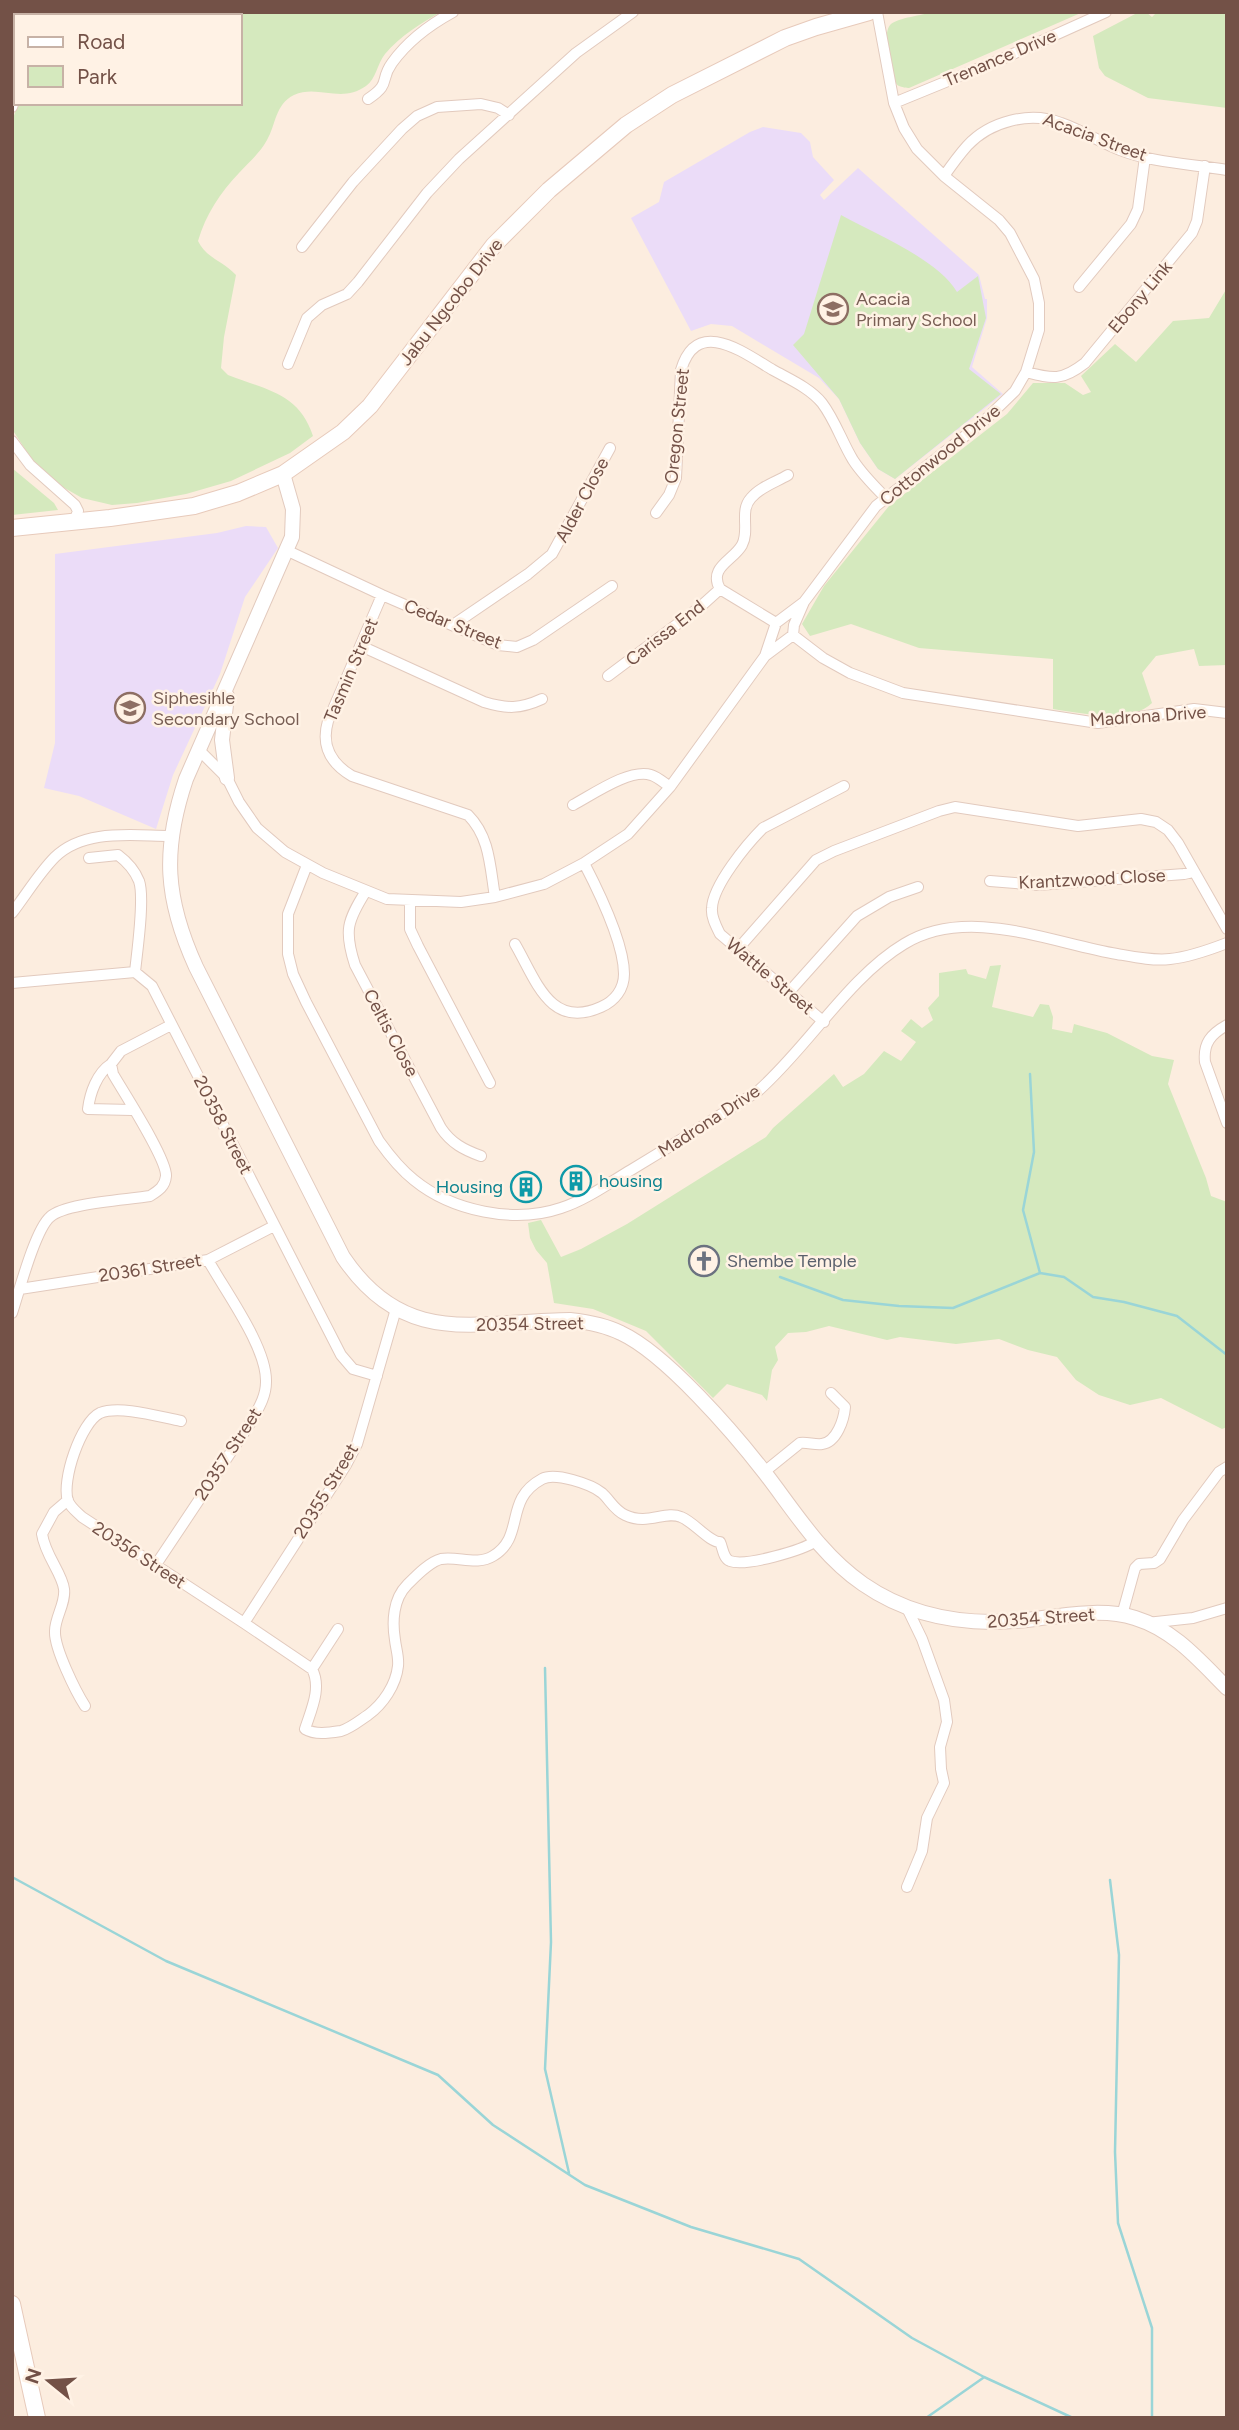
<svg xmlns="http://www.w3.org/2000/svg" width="1239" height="2430" viewBox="0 0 1239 2430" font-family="Figtree,sans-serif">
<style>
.education{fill:#ebdcf8}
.green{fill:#d5e9be}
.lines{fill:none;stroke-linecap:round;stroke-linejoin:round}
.stream{stroke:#9ad5d7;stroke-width:2.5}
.minor-casing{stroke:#e2cabe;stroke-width:12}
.tertiary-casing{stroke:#e2cabe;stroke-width:16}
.secondary-casing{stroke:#e7cabb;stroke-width:18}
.minor{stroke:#fff;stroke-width:10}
.tertiary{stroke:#fff;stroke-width:14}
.secondary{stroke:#fff;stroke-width:16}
.labels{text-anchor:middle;stroke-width:5;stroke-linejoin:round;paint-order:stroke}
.street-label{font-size:18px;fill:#735147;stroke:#fff2e5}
.education-label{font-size:18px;fill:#785e54;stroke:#fff2e5;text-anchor:start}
.culture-label{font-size:18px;fill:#0d838f;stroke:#fff2e5;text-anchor:start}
.worship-label{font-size:18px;fill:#5b616d;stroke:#fff2e5;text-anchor:start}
</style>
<rect width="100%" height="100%" fill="#fceddf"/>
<path class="education" d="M763 127 801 133 810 142 813 157 834 180 820 195 824 200 858 168 979 275 985 299H987V318L972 367 1003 394 895 479 878 469 860 443 839 399 819 378 732 326 711 324 691 331 631 218 659 202 664 182 750 132Z
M246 526 266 527 278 548 245 597 220 674 173 775 156 829 79 796 44 788 55 743V554L217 533Z"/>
<path class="green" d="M159 12H441C421 23 400 36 385 54 377 64 376 79 366 86 341 104 318 84 294 95 275 104 276 125 267 140 260 153 249 162 239 173 220 193 206 214 198 241 206 258 223 261 236 275L224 337 221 368 228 375C266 390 299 393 313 436L290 453 231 481 186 494 137 503 112 505 82 498 61 486 34 463 12 429 14 244 12 122 18 103H240V16H157Z
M933 12H1083L909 88C907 88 901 87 899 86 889 80 881 32 891 24 898 18 923 15 933 12Z
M1139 12H1146L1152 17 1157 12H1227V108L1148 98 1105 76 1099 68 1093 36Z
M841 215C874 233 939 260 957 292L978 276 986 318 969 369 1001 394 895 479 878 469 860 443 839 399 793 345 804 334Z
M1227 288V665L1199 666 1194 649 1156 656 1142 673 1152 703C1131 724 1080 713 1053 709V659L919 648 851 624 810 636 802 624 824 586 889 506 1007 414 1033 383H1065L1083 395 1091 392 1081 376 1115 344 1136 362 1173 321 1209 318Z
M12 468 54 503 58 510 12 515Z
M1001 965 992 1007 1033 1017 1040 1004 1049 1005 1053 1017 1052 1029 1072 1033 1074 1024 1107 1033 1152 1056 1174 1060 1168 1084 1206 1178 1211 1196 1227 1202V1427L1222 1429 1161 1398 1130 1405 1099 1395 1076 1380 1057 1357 1028 1350 999 1339 956 1344 900 1337 887 1340 829 1326 806 1332 788 1333 775 1347 778 1360 772 1370 767 1401 762 1395 727 1384 713 1398 646 1331 593 1309 554 1303 547 1263 536 1250 530 1238 528 1223 541 1220 561 1257 581 1249 627 1224 766 1137 773 1128 834 1074 843 1087 864 1074 884 1051 901 1061 916 1042 901 1031 911 1019 922 1028 933 1020 928 1008 939 996V973L966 969 968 974 986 979 990 966Z"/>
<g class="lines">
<path class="stream" d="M1030 1074 1034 1152 1023 1210 1040 1273
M780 1277 843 1300 899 1306 953 1308 1040 1273 1064 1277 1093 1297 1124 1302 1177 1316 1227 1355
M545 1668 551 1942 545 2069 569 2173
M12 1877 166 1961 438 2075 493 2125 585 2185 691 2227 799 2259 912 2338 984 2377 1073 2418
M1110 1880 1119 1955 1115 2152 1118 2223 1152 2328V2418
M926 2418 983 2378"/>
<g class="minor-casing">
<path id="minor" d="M55 16 56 12
M368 99C392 83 379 81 392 63 407 42 431 24 453 12
M894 103 1004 58 1106 12
M12 107 16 96
M944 176C951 166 959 155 967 146 990 121 1030 111 1061 123 1081 130 1100 142 1120 150 1153 163 1192 164 1227 170
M302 247 353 182 402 129 417 116 437 107 481 104 498 108 509 115
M1079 287 1131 224 1138 209 1145 157
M288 364 307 318 322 305 347 294 358 282 427 193 459 159 576 53 633 12
M1026 372C1053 379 1062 381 1085 363L1192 233 1197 221 1205 166
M12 441 30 465 75 505 78 511 74 522
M656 513 669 495 676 478 681 370C697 316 744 353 773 370 789 379 810 388 822 403 835 420 842 442 853 460 862 474 873 485 885 497
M288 551 382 595 498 645 517 647 533 640 612 586
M382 595 328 721C321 745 330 763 352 776L468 815C490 837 490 867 495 897
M776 623 720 589C708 567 733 561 742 545 750 530 739 511 751 498 760 487 776 482 788 475
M453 625 528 574 552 554 610 448
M793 635 794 625 804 602 876 506 984 421 1015 391 1026 372 1039 330V303L1034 279 1010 233 999 220 944 176 917 149 904 128 894 103 877 12
M793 635 823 658 850 673 903 693 1098 723 1194 709 1227 713
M361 646 484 702C507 709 520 709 542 699
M765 656 793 635
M608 676 700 607 720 589
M199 750 227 778 239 802 257 828 285 852 323 873 387 899 461 902 495 897 544 884 584 863 628 834 670 787 765 656 776 623 804 602
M573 805C592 795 630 768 651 775 658 777 664 783 670 787
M89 858 118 855C126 861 135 871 139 881 145 898 137 952 135 972
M307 865 288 914V954L293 974 306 1002 379 1141C389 1155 400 1169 414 1180 452 1211 514 1224 561 1208 586 1200 609 1183 631 1170 674 1144 716 1118 758 1091 808 1047 849 977 904 944 968 905 1051 943 1117 954 1134 957 1153 961 1170 959 1189 957 1209 950 1227 943
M990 881 1038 885 1184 874 1193 872
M366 891C347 921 344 931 355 965L441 1128C451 1143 464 1150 481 1156
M410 900V929L418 946 490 1083
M12 913C26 895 39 873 55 857 85 828 133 836 171 836
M515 944C536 980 550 1030 601 1007 615 1001 624 989 624 974 624 944 598 890 584 863
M737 950 816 860 834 851 939 811 955 807 1078 826 1141 819 1156 822 1168 830 1178 843 1227 929
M12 983 135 972 152 986 341 1355 353 1369 377 1376
M789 992 857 916 889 897 918 887
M824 1022 720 934C716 926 711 917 712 908 713 885 747 844 763 828L844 786
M1227 1025C1211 1034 1203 1043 1205 1062L1227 1123
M111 1064C97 1073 90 1093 88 1109L132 1110
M20 1289 208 1260 274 1226
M12 1313C19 1292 35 1230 50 1217 65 1203 127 1200 150 1196 158 1191 165 1187 166 1176 167 1159 124 1093 113 1074L111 1064 121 1051 171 1025
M181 1421C160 1417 120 1405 100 1413 81 1422 61 1481 68 1501 71 1508 77 1512 82 1517L244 1623 312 1669C322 1688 311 1710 305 1729 315 1735 328 1733 341 1731 351 1728 359 1721 368 1715 383 1704 396 1685 398 1666 399 1657 396 1649 395 1640 392 1622 393 1599 407 1585 415 1577 429 1562 441 1559 458 1556 477 1566 493 1556 526 1536 503 1500 542 1479 555 1472 591 1484 602 1493 610 1500 614 1510 625 1515 648 1526 665 1510 681 1517 694 1522 709 1542 720 1542 723 1548 723 1558 730 1561 746 1567 803 1550 816 1541
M764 1472 800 1443C807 1442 815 1445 822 1444 837 1442 844 1419 845 1407L831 1393
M68 1500 54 1512 42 1534C45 1555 62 1573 64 1589 66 1603 55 1617 55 1631 54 1648 76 1692 85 1706
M155 1566 251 1422C258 1409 266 1397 266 1382 267 1347 225 1291 208 1260
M907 1608 922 1639 944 1700 947 1722 940 1747 941 1769 944 1783 927 1818 922 1851 907 1887
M1122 1615 1135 1568 1139 1564 1154 1563 1160 1559 1183 1520 1219 1472 1227 1467
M244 1623 346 1465 357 1444 396 1309
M1147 1623 1193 1618 1227 1608
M312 1669 338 1629"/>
</g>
<g class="tertiary-casing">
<path id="tertiary" d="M283 474 293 509 292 537 186 779C162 850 165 899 196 967L343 1257C405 1349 477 1321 570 1320 588 1322 605 1325 621 1333 666 1354 734 1433 765 1473 795 1512 821 1555 863 1584 915 1620 974 1627 1035 1619 1068 1615 1103 1608 1135 1618 1174 1630 1199 1660 1227 1688
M227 696 222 740 227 778"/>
</g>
<g class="secondary-casing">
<path id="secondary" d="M12 528 110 518 194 506 238 493 283 474 343 432 370 406 494 245 549 190 626 125 672 95 785 38 816 27 869 12
M12 2304 37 2418"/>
</g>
<use href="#minor" class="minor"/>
<use href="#tertiary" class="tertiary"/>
<use href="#secondary" class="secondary"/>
</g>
<defs>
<g id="school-ring" transform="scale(1.575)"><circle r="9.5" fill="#fff2e5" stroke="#8d6e63" stroke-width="1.5"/><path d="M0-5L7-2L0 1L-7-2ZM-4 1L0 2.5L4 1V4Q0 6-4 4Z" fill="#8d6e63"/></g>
<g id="building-ring" transform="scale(1.575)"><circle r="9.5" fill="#fff2e5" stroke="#0f9aa8" stroke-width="1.5"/><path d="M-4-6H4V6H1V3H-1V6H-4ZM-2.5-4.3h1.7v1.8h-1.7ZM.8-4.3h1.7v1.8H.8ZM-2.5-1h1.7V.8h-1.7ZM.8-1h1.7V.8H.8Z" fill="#0f9aa8"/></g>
<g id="church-ring" transform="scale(1.575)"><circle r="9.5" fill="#fff2e5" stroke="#6b7280" stroke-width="1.5"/><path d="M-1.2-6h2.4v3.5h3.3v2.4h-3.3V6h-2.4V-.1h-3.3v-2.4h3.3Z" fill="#6b7280"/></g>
</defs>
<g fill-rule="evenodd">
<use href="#school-ring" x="833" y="309"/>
<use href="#school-ring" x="130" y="708"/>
<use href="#building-ring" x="576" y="1181"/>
<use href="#building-ring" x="526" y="1187"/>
<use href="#church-ring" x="704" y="1261"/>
</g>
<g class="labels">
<g class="street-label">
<text transform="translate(1000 58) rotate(-23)" y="6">Trenance Drive</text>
<text transform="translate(1095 137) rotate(20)" y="6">Acacia Street</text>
<text transform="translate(1140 297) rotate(-50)" y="6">Ebony Link</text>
<text transform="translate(451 302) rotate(-52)" y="6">Jabu Ngcobo Drive</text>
<text transform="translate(677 426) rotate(-84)" y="6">Oregon Street</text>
<text transform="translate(940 455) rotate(-39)" y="6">Cottonwood Drive</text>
<text transform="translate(582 500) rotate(-62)" y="6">Alder Close</text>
<text transform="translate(453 624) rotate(22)" y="6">Cedar Street</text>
<text transform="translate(665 633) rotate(-38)" y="6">Carissa End</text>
<text transform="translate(351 670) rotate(-67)" y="6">Tasmin Street</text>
<text transform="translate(1148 716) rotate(-4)" y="6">Madrona Drive</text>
<text transform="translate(1092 879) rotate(-3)" y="6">Krantzwood Close</text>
<text transform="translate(770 976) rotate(40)" y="6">Wattle Street</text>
<text transform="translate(391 1033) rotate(62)" y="6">Celtis Close</text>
<text transform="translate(709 1121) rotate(-33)" y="6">Madrona Drive</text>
<text transform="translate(223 1125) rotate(63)" y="6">20358 Street</text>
<text transform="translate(150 1268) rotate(-9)" y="6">20361 Street</text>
<text transform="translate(530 1324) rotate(-1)" y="6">20354 Street</text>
<text transform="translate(228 1454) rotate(-57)" y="6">20357 Street</text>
<text transform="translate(326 1491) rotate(-59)" y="6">20355 Street</text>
<text transform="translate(139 1555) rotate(33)" y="6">20356 Street</text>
<text transform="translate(1041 1618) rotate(-4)" y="6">20354 Street</text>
</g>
<g class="education-label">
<text x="856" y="305">Acacia<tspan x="856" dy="21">Primary School</tspan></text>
<text x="153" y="704">Siphesihle<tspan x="153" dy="21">Secondary School</tspan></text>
</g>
<g class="culture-label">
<text x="599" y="1187">housing</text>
<text x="503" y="1193" text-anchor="end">Housing</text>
</g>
<g class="worship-label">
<text x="727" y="1267">Shembe Temple</text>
</g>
</g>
<rect width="1239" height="2430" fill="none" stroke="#735147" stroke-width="28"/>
<rect x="14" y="14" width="228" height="91" fill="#fff2e5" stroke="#c7b2a6" stroke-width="2"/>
<rect x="28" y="37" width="35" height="10" fill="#ffffff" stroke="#c7b2a6" stroke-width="2"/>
<text x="77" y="49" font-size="21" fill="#735147">Road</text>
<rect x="28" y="66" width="35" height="21" fill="#d5e9be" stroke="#c7b2a6" stroke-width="2"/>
<text x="77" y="84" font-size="21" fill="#735147">Park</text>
<g transform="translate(49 2381) rotate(288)" stroke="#fff2e5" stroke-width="5" paint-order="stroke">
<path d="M0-5L12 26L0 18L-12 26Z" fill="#735147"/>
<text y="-10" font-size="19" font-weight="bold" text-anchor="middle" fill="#735147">N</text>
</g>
</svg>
